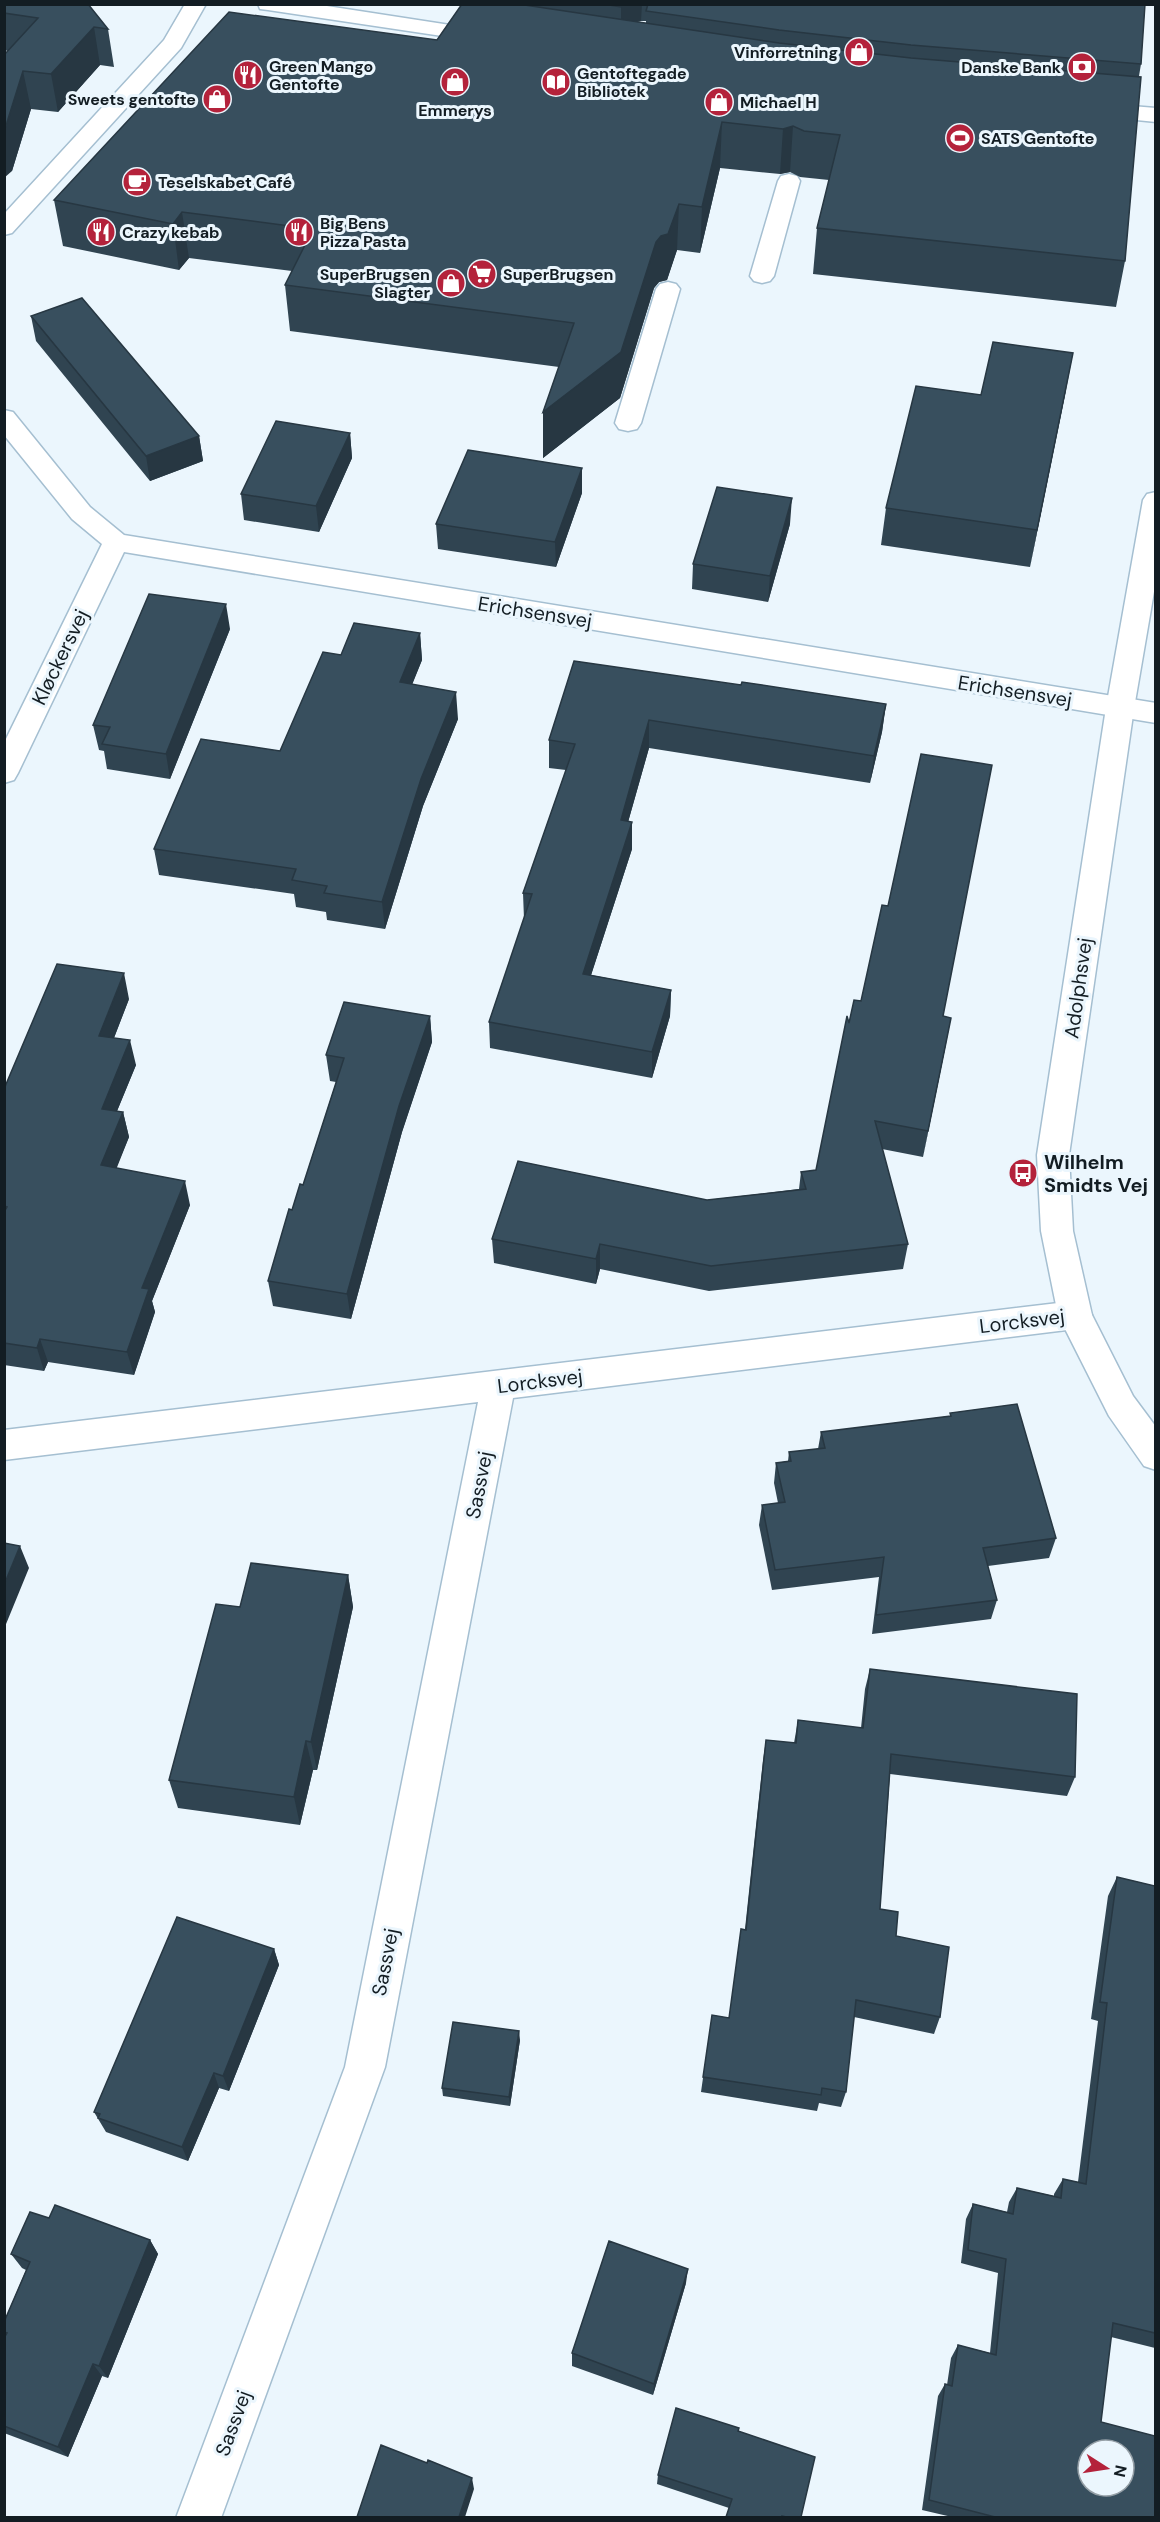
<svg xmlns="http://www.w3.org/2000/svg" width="1160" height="2522" viewBox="0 0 1160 2522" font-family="'DM Sans',sans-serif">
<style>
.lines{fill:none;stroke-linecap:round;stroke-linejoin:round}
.lane-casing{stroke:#a5bfd1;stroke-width:3}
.street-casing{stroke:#a5bfd1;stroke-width:3}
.secondary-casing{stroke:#a5bfd1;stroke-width:3}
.lane{fill:#fff;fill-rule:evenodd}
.street{fill:#fff;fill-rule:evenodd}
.secondary{fill:#fff;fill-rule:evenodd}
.wall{fill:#304451;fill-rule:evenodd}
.shaded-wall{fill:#273742}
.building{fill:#384f5e;stroke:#273742;stroke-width:1.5;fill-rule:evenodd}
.labels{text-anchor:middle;stroke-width:6;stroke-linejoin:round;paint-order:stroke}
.far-poi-label{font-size:16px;font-weight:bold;fill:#131d23;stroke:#ebf6fd;text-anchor:start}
.street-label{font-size:20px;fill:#131d23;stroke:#ebf6fd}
.poi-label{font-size:20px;font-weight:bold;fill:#131d23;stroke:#ebf6fd;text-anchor:start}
</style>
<rect width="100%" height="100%" fill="#ebf6fd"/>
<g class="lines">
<g class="lane-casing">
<path id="lane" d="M789 174 797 176 800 181 774 276 770 281 762 283 754 281 750 276 778 181 781 176Z
M668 282 676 284 680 289 641 423 637 429 628 431 619 429 615 423 656 289 660 284Z"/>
</g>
<g class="street-casing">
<path id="street" d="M4 410 13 412 90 507 124 535 1156 703V723L124 552 18 773 14 780 4 783V743L102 544 72 519 4 435Z
M1075 1301 1087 1305 1092 1315 1087 1325 1075 1329 513 1398 385 2067 221 2518H176L345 2067 478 1402 4 1460V1430Z"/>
</g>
<g class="secondary-casing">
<path id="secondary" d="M185 4H206L181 48 12 233 4 235V214L164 40Z
M258 4H314L489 31 497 32 500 37 497 42 489 43 268 10 260 9Z
M1095 103 1156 108V122L1087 115 1084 110 1087 105Z
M1156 492V580L1134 708 1069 1155 1073 1231 1092 1315 1133 1396 1156 1427V1470L1144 1466 1109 1416 1058 1315 1041 1231 1037 1155 1106 708 1143 500 1147 494Z"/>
</g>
<use href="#lane" class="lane"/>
<use href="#street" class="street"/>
<use href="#secondary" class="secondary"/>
</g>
<path class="wall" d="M4 4 108 29 114 67 100 65 58 112 31 109 12 171 8 51 4 50Z
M462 4H1145L1141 64 1139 76 1125 261 1116 307 813 274 817 228 829 180 800 177 790 172 780 174 720 168 700 253 677 250 667 280 659 282 654 288 620 398 543 458V412L559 367 290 331 285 285 292 271 189 258 179 270 63 246 54 200 437 40ZM641 21H646V23L636 22Z
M31 316 199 436 203 461 150 481 36 341Z
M1066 390 1030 567 881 545 886 508 981 395Z
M350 433 352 458 319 532 244 520 241 494Z
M582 468V493L556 567 438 549 436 524Z
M790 524 768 602 692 589 693 564Z
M230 629 170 779 107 769 104 751 99 750 93 725Z
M420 633 422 660 412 684 458 719 423 806 385 929 327 920 326 912 296 907 294 894 159 875 154 849 280 751 341 655Z
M741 685 886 704 882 732 870 783 649 748 628 822 632 849 591 975 671 990 670 1016 652 1078 490 1048 489 1022 524 919 523 893 566 770 549 768V740Z
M129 999 114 1038 136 1065 117 1111 123 1112 129 1137 116 1168 190 1205 152 1301 155 1312 134 1375 48 1362 44 1371 4 1365V1089Z
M430 1016 432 1042 402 1132 351 1319 273 1306 268 1281 292 1210 303 1185 336 1082 330 1081 326 1055Z
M943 1016 946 1044 923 1157 882 1149 908 1244 903 1269 709 1291 600 1269 596 1284 494 1263 492 1239 707 1200 799 1189 801 1172 816 1170 849 1023Z
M950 1413 1056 1538 1049 1558 988 1566 997 1600 991 1619 872 1634 879 1577 772 1590 759 1525 762 1505 778 1503 774 1483 776 1463 788 1461 789 1452 818 1449 821 1432 950 1416Z
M348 1575 353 1607 317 1770H313L300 1825 178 1808 169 1780 240 1607Z
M870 1669 1075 1777 1067 1796 890 1774 880 1909 940 2017 934 2034 854 2017 846 2092 841 2107 819 2103 817 2111 701 2092 712 2015 729 2018 745 1929 763 1760 766 1740 794 1743 798 1720 861 1728 865 1689Z
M1117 1877 1155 1886V2348L1111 2337 1101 2422 1155 2517H952L922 2510 938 2396 945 2384 947 2385 951 2358 958 2345 990 2353 998 2273 961 2263 966 2219 973 2204 1007 2212 1009 2202 1017 2188 1054 2196V2194L1063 2179 1078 2182 1098 2021 1091 2019 1108 1896Z
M274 1949 279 1965 229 2091 219 2088 188 2161 106 2132 94 2112Z
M520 2040 510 2106 443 2096 442 2088Z
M49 2218 150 2240 158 2254 108 2378 102 2376 68 2457 4 2433V2338L5 2336 4 2335V2322L26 2270 22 2268 11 2254Z
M686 2283 653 2395 572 2366V2353Z
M738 2431 801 2517H726L729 2508 657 2484 658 2475Z"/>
<path class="shaded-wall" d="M622 4H642L641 21 631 23 621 47V7Z
M94 27 100 65 58 112 51 74Z
M23 71 31 109 12 171 4 178V132Z
M722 122 720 168 700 253 702 207Z
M793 126 790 172 780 174 783 129Z
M679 204 677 250 667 280 659 282 654 288 620 398 543 458V412L656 242Z
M182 212 189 258 179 270 173 224Z
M1073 353 1066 390 1030 567 1037 530Z
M350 433 352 458 319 532 316 506Z
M199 436 203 461 150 481 146 456Z
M582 468V493L556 567 555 542Z
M792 498 790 524 768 602 770 576Z
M226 604 230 629 170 779 166 754Z
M420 633 422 660 402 710 400 682Z
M456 692 458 719 423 806 385 929 382 902 421 779Z
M886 704 882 732 870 783 874 756Z
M649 720V748L621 847V820Z
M632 822V849L583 1000V974Z
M124 973 129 999 105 1061 99 1036Z
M671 990 670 1016 652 1078V1052Z
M430 1016 432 1042 402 1132 351 1319 347 1294 399 1106Z
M951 1018 946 1044 923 1157 928 1131Z
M130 1040 136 1065 108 1133 102 1109Z
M123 1112 129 1137 108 1190 101 1165Z
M185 1181 190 1205 152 1301 155 1312 134 1375 127 1352 142 1288Z
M600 1244V1269L596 1284V1259Z
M40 1339 48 1362 44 1371 37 1348Z
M20 1546 29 1568 4 1629V1585Z
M348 1575 353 1607 317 1770 311 1742Z
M306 1741 313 1770 300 1825 294 1797Z
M274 1949 279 1965 229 2091 223 2076Z
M519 2031 520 2040 510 2106 509 2097Z
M214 2073 219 2088 188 2161 182 2147Z
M150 2240 158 2254 108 2378 99 2366Z
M688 2269 686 2283 653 2395 654 2384Z
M93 2364 102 2376 68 2457 58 2447Z
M472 2478 474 2489 465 2517H459Z"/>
<path class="building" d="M4 4H88L108 29 94 27 51 74 23 71 4 132V55L38 18 4 13Z
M462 4H518L779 43 911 58 1141 77 1125 261 817 228 840 135 804 131 793 126 783 129 722 122 702 207 679 204 668 234 661 236 656 242 621 352 543 412 574 323 285 285 313 229 182 212 173 224 54 200 229 12 437 40Z
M603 4H622L621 7Z
M648 4H1145L1141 64 911 45 779 30 646 11Z
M82 298 199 436 146 456 31 316Z
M993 342 1073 353 1037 530 886 508 916 386 981 395Z
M276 421 350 433 316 506 241 494Z
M468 450 582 468 555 542 436 524Z
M717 487 792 498 770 576 693 564Z
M149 594 226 604 166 754 102 744 110 727 93 725Z
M354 623 420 633 400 682 456 692 421 779 382 902 324 893 327 886 292 880 296 869 154 849 201 739 280 751 323 652 341 655Z
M574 661 741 685 742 682 886 704 874 756 649 720 621 820 632 822 583 974 671 990 652 1052 489 1022 532 894 523 893 575 744 549 740Z
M921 754 992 765 943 1016 951 1018 928 1131 875 1121 908 1244 711 1266 600 1244 596 1259 492 1239 518 1161 707 1200 806 1189 801 1172 816 1170 847 1016 849 1023 854 1000 861 1001 882 905 888 906Z
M57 964 124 973 99 1036 130 1040 102 1109 123 1112 101 1165 185 1181 142 1288 149 1289 127 1352 40 1339 37 1348 4 1343V1212L7 1207 4 1206V1089Z
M344 1002 430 1016 399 1106 347 1294 268 1281 289 1209 292 1210 300 1184 303 1185 344 1058 326 1055Z
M1017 1404 1056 1538 983 1548 997 1600 876 1615 884 1557 775 1570 762 1505 785 1502 776 1463 791 1461 789 1452 825 1448 821 1432 951 1416 950 1413Z
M4 1543 20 1546 4 1585Z
M251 1563 348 1575 311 1742 306 1741 294 1797 169 1780 216 1604 240 1607Z
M870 1669 1077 1694 1075 1777 891 1754 880 1909 898 1912 896 1936 949 1947 940 2017 856 2000 846 2092 822 2088 821 2095 703 2077 712 2015 729 2018 741 1929 746 1930 766 1740 796 1743 798 1720 863 1728Z
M1117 1877 1155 1886V2333L1113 2323 1101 2422 1155 2436V2517H995L929 2500 945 2384 952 2386 958 2345 996 2355 1006 2259 968 2250 973 2204 1013 2214 1017 2188 1061 2198 1063 2179 1086 2184 1107 2003 1100 2002ZM1088 2450H1124V2486H1088Z
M177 1917 274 1949 223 2076 214 2073 182 2147 98 2118 100 2114 94 2112Z
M453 2022 519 2031 509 2097 442 2088Z
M55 2205 150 2240 99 2366 93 2364 58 2447 4 2426V2338L7 2333 4 2332V2322L30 2262 11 2254 30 2212 49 2218Z
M609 2241 688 2269 654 2384 572 2353Z
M676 2408 739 2428 738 2431 815 2457 801 2517H786L782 2516V2517H726L732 2499 658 2475Z
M381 2445 427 2463 428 2460 472 2478 459 2517H357Z"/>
<defs>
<g id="shop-disc" transform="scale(1.5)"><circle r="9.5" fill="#b4223b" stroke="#ebf6fd"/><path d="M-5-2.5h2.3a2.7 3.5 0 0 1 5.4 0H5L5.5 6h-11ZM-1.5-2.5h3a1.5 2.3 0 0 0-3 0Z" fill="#fff"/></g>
<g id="bank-disc" transform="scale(1.5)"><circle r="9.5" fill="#b4223b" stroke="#ebf6fd"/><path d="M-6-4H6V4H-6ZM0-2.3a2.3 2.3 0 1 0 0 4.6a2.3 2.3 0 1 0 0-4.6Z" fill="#fff"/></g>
<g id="restaurant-disc" transform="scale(1.5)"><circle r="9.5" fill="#b4223b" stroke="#ebf6fd"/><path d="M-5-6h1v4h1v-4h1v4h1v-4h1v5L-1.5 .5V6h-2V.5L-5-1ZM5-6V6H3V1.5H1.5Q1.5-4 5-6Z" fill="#fff"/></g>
<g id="library-disc" transform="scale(1.5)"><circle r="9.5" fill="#b4223b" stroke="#ebf6fd"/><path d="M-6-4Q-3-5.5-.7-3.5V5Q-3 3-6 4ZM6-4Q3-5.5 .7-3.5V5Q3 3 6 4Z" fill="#fff"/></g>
<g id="stadium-disc" transform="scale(1.5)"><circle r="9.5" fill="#b4223b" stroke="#ebf6fd"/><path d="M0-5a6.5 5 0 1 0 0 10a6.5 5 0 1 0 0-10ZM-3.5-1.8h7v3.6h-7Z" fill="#fff"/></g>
<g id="cafe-disc" transform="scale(1.5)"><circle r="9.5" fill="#b4223b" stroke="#ebf6fd"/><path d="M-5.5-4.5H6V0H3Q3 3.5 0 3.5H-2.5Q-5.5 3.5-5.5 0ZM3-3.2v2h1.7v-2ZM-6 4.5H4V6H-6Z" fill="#fff"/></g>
<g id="supermarket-disc" transform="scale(1.5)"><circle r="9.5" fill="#b4223b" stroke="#ebf6fd"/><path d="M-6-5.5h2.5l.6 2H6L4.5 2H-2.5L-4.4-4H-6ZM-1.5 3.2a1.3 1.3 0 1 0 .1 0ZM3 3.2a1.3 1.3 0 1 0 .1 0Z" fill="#fff"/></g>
<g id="bus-disc" transform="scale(1.5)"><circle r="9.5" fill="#b4223b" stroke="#ebf6fd"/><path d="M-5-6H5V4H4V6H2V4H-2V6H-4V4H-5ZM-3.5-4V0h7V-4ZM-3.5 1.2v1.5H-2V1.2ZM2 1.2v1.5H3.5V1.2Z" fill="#fff"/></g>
</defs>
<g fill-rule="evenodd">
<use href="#shop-disc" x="859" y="52"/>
<use href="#bank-disc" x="1082" y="67"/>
<use href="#restaurant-disc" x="248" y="75"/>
<use href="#shop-disc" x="455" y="82"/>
<use href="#library-disc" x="556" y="82"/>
<use href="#shop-disc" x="217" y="99"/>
<use href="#shop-disc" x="719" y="102"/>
<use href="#stadium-disc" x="960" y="138"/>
<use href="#cafe-disc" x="137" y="182"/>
<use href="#restaurant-disc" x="101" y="232"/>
<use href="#restaurant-disc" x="299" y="232"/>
<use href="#supermarket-disc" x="482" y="274"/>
<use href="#shop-disc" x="451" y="283"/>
<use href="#bus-disc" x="1023" y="1173"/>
</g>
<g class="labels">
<g class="far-poi-label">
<text x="838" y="58" text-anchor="end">Vinforretning</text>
<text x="269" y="72">Green Mango<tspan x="269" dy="18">Gentofte</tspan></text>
<text x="1061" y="73" text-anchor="end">Danske Bank</text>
<text x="577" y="79">Gentoftegade<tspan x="577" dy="18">Bibliotek</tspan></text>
<text x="196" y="105" text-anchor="end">Sweets gentofte</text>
<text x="740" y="108">Michael H</text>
<text x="455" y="116" text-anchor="middle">Emmerys</text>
<text x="981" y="144">SATS Gentofte</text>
<text x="158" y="188">Teselskabet Café</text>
<text x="320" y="229">Big Bens<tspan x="320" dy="18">Pizza Pasta</tspan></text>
<text x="122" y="238">Crazy kebab</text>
<text x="430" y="280" text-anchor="end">SuperBrugsen<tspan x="430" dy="18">Slagter</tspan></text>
<text x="503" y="280">SuperBrugsen</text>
</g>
<g class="street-label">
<text transform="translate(535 612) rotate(9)" y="7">Erichsensvej</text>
<text transform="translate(60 657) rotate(-64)" y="7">Kløckersvej</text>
<text transform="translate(1015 691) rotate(9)" y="7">Erichsensvej</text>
<text transform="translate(1078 988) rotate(-82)" y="7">Adolphsvej</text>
<text transform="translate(1022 1321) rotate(-7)" y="7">Lorcksvej</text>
<text transform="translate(540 1381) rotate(-7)" y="7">Lorcksvej</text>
<text transform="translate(479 1485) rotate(-79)" y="7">Sassvej</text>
<text transform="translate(385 1962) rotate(-79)" y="7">Sassvej</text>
<text transform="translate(233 2423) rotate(-70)" y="7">Sassvej</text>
</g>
<g class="poi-label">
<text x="1044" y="1169">Wilhelm<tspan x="1044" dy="23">Smidts Vej</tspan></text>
</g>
</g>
<rect width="1160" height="2522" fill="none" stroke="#131d23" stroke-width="12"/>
<g transform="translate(1106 2468) rotate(102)"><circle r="28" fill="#ebf6fd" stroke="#959fa6" stroke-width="1.5"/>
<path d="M0-4.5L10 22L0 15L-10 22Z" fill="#b4223b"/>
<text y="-9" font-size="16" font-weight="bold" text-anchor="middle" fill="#131d23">N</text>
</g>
</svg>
